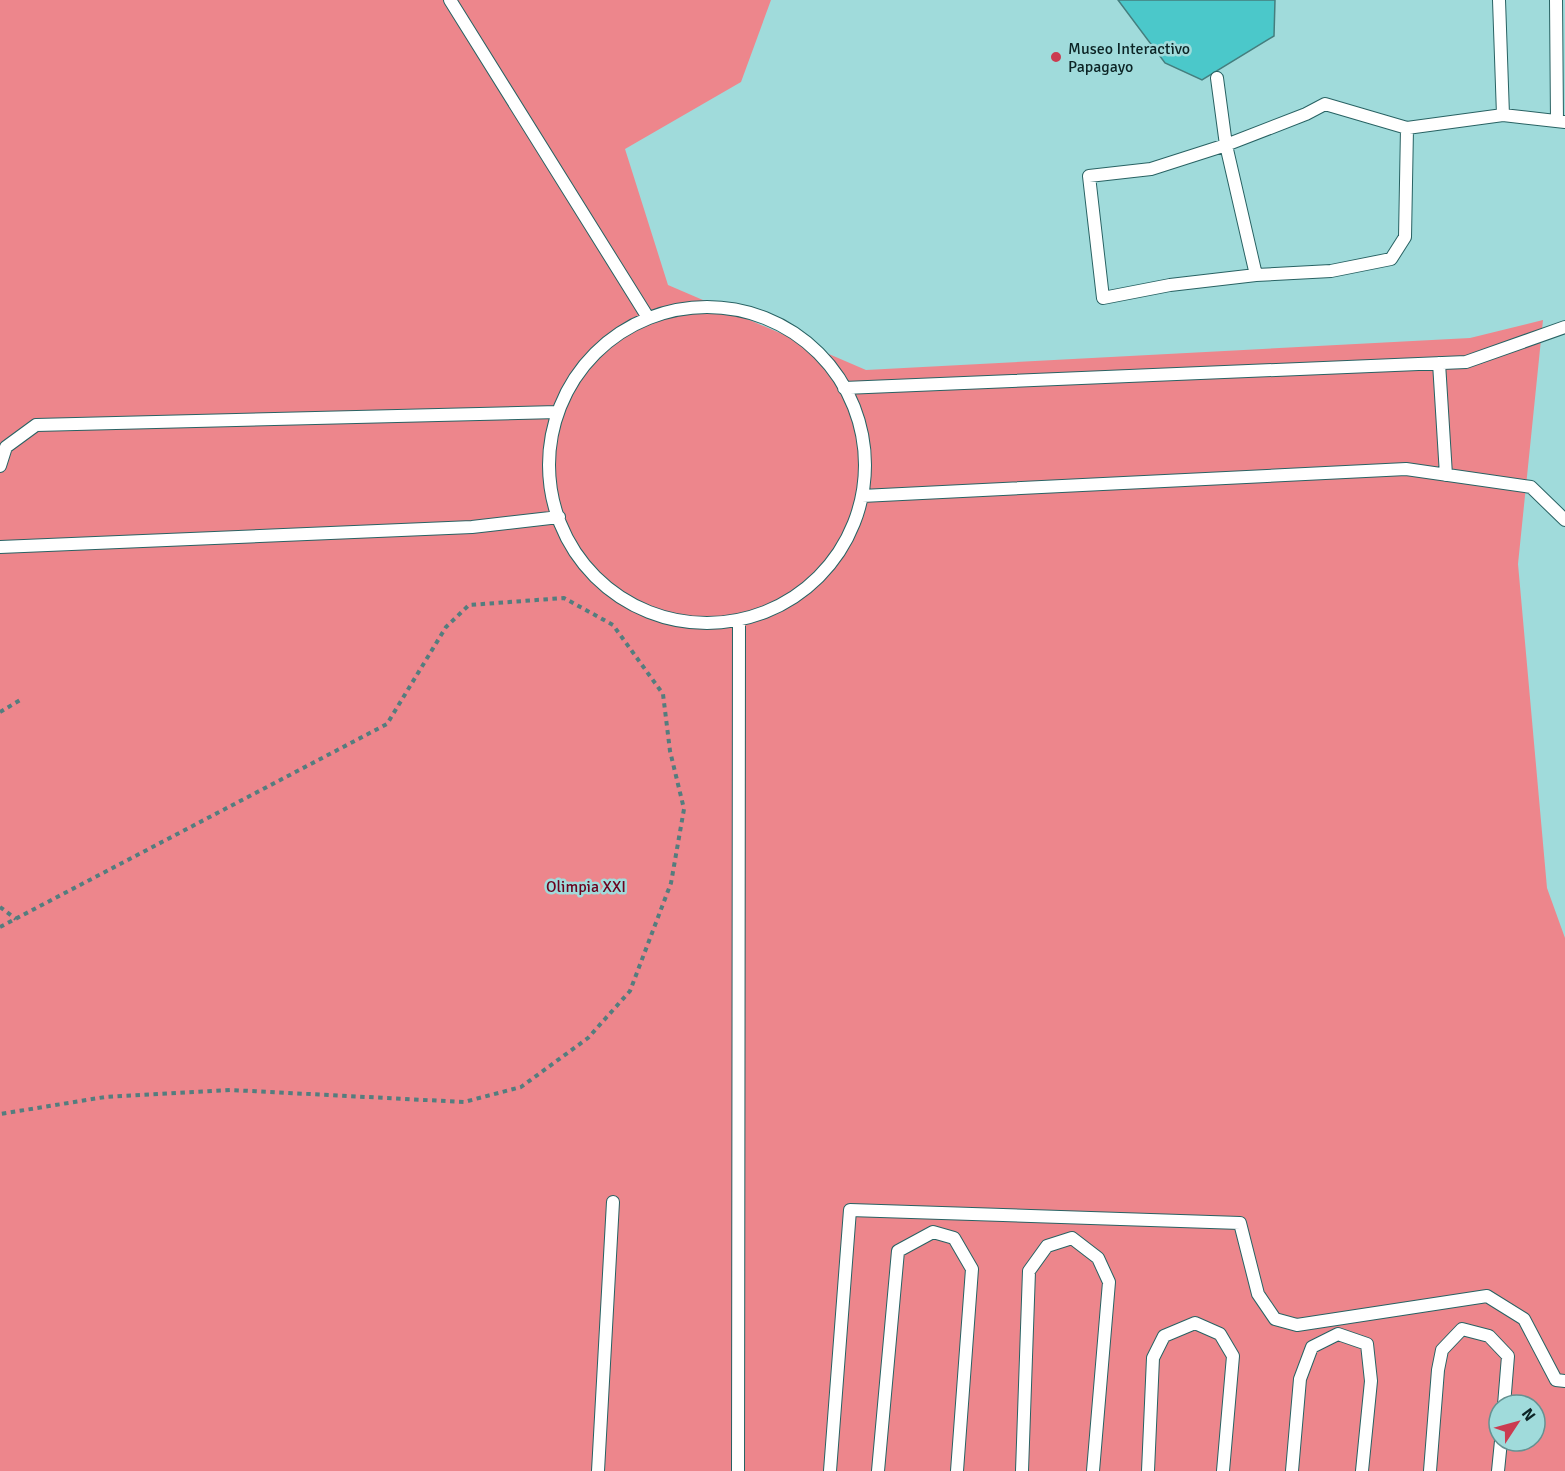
<svg xmlns="http://www.w3.org/2000/svg" width="1565" height="1471" viewBox="0 0 1565 1471" font-family="Signika,sans-serif">
<style>
.green{fill:#ed868c;fill-rule:evenodd}
.building{fill:#4bc8ca;stroke:#457e7e;stroke-width:1.5}
.lines{fill:none;stroke-linecap:round;stroke-linejoin:round}
.lane-casing{stroke:#286263;stroke-width:14}
.path{stroke:#547d7e;stroke-width:4;stroke-dasharray:4.5 4.5;stroke-linecap:butt}
.lane{stroke:#fff;stroke-width:12}
.poi-dot{fill:#cb3b50;stroke:#a0dbdb;stroke-width:2}
.labels{text-anchor:middle;stroke-width:5;stroke-linejoin:round;paint-order:stroke}
.poi-label{font-size:16px;fill:#0c2425;stroke:#a0dbdb;text-anchor:start}
.park-label{font-size:16px;fill:#6b021d;stroke:#a0dbdb}
</style>
<rect width="100%" height="100%" fill="#a0dbdb"/>
<path class="green" d="M0 0H771L741 82 625 149 668 285 866 370 1470 338 1543 320 1518 564 1547 888 1565 938V1471H0ZM1499 1405H1535V1441H1499Z"/>
<path class="building" d="M1118 0H1275L1274 36 1202 80 1165 63Z"/>
<g class="lines">
<g class="lane-casing">
<path id="lane" d="M450 0 647 316
M1499 0 1503 115
M1556 0 1557 121
M1217 78 1226 145 1256 275
M1325 104 1407 128 1405 237 1391 259 1331 271 1256 275 1170 285 1103 298 1089 176 1151 169 1226 145 1306 114Z
M1407 128 1503 115 1565 122
M549 465a158 158 0 1 1 316 0a158 158 0 1 1-316 0Z
M1439 363 1446 475
M844 388 1466 362 1565 327
M0 466 6 447 36 425 558 412
M862 496 1406 469 1531 487 1565 520
M0 547 472 527 559 517
M598 1471 613 1202
M738 1471 739 620
M830 1471 850 1210 1240 1223 1258 1294 1275 1319 1297 1325 1487 1296 1524 1319 1556 1380 1565 1381
M878 1471 898 1251 933 1232 954 1238 972 1269 957 1471
M1022 1471 1029 1271 1047 1246 1072 1238 1098 1258 1109 1282 1093 1471
M1148 1471 1153 1358 1164 1336 1195 1323 1220 1334 1233 1356 1223 1471
M1292 1471 1300 1379 1312 1347 1338 1334 1367 1344 1371 1381 1362 1471
M1430 1471 1438 1370 1442 1350 1462 1329 1489 1336 1508 1356 1504 1405
M1498 1471 1501 1441"/>
</g>
<path class="path" d="M0 712 22 699
M0 907 16 919
M0 927 387 724 446 627 469 605 564 598 613 625 663 694 670 751 684 809 671 883 630 991 588 1038 521 1087 464 1102 231 1090 105 1097 0 1114"/>
<use href="#lane" class="lane"/>
</g>
<circle class="poi-dot" cx="1056" cy="57" r="6"/>
<g class="labels">
<g class="poi-label">
<text x="1068" y="54">Museo Interactivo<tspan x="1068" dy="18">Papagayo</tspan></text>
</g>
<g class="park-label">
<text x="586" y="892">Olimpia XXI</text>
</g>
</g>
<g transform="translate(1517 1423) rotate(54)"><circle r="28" fill="#a0dbdb" stroke="#659292" stroke-width="1.5"/>
<path d="M0-4.5L10 22L0 15L-10 22Z" fill="#cb3b50"/>
<text y="-9" font-size="16" font-weight="bold" text-anchor="middle" fill="#0c2425">N</text>
</g>
</svg>
